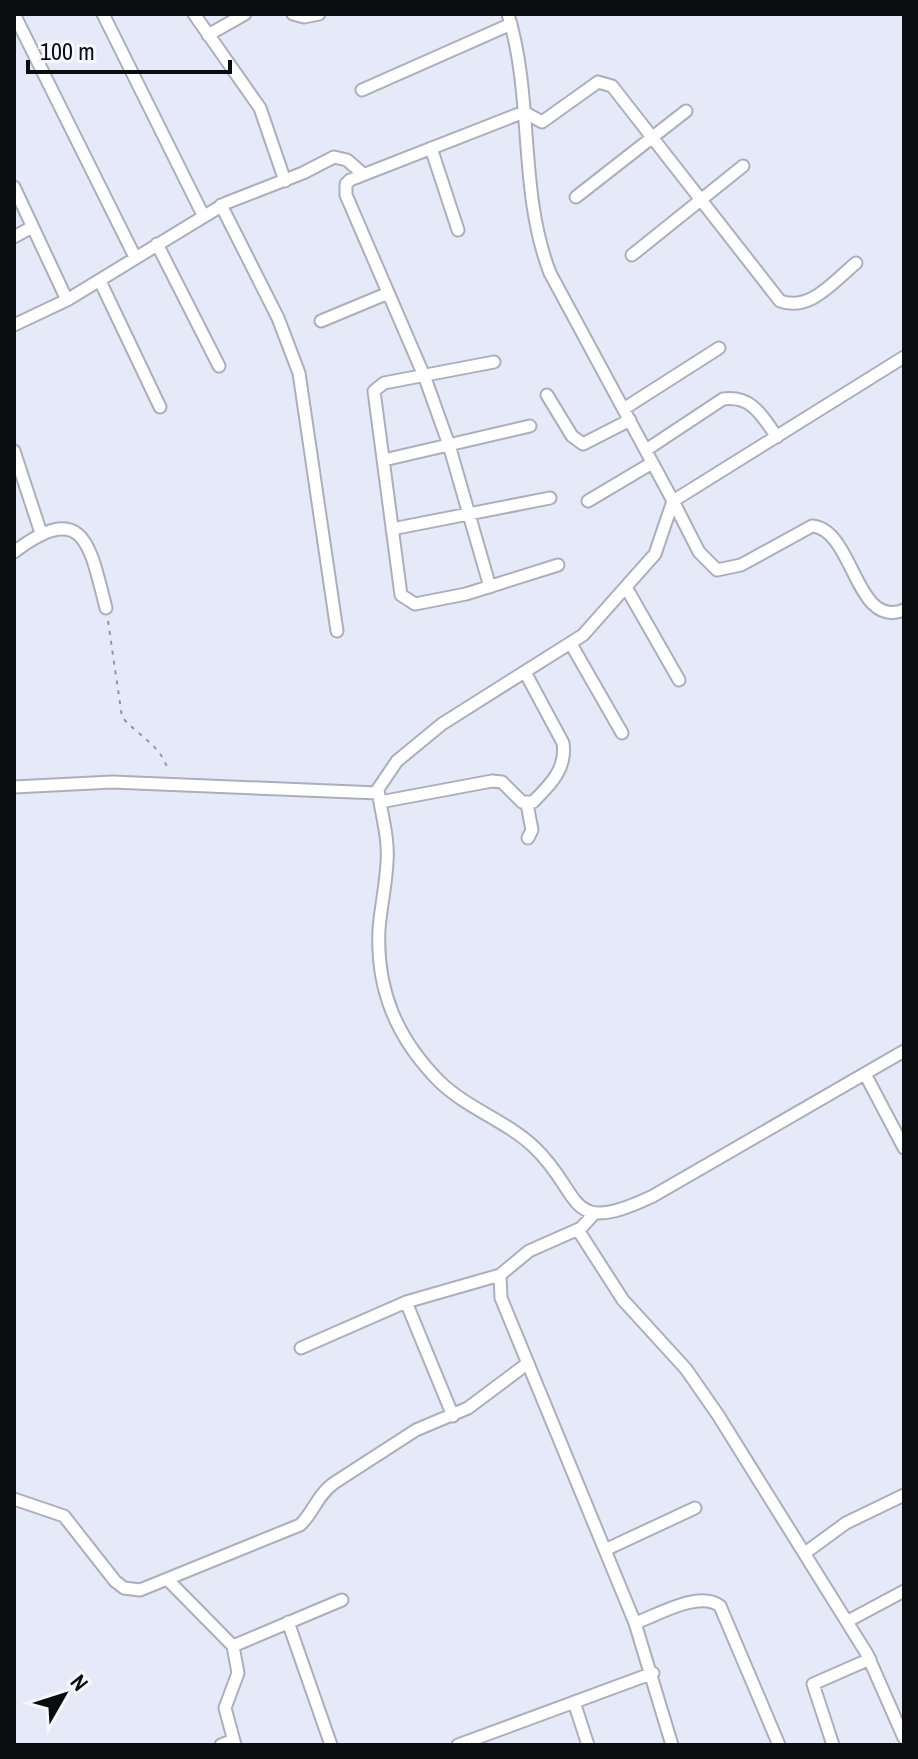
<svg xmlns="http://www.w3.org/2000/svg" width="918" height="1759" viewBox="0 0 918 1759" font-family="'Archivo Narrow',sans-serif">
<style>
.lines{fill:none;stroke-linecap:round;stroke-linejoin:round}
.street-casing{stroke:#abafbc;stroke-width:15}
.path{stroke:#9396a0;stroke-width:2;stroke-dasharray:4 6;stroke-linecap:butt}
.street{stroke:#fff;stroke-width:11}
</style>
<rect width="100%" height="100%" fill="#e6eaf8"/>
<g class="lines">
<g class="street-casing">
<path id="street" d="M14 14 135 257
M103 14 203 215
M194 14 260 108 285 181
M293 14 304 17 319 14
M508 14C534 99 518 190 550 273L673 501 655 554 583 635 442 724 397 761 378 789C381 814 389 837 387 862 386 884 381 906 379 929 376 990 397 1039 440 1082 468 1109 507 1121 535 1148 584 1195 565 1238 653 1196L904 1051
M208 35 245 14
M362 90 511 24
M431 148 458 230
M14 187 67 300 226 203 303 173 334 157 347 160 363 174
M576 197 686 111
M221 205 278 318 299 373 337 631
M14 237 32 227
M157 244 219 366
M632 255 743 166
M100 281 160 407
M321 321 386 294
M14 325 67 300
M904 357 673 501 699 552 717 570 741 565 812 526C854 529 855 630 904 610
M494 362 384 383 374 391 401 595 415 604 466 594 558 565
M547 395 572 436 583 444 630 420
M625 408 719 348
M646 450 723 399C752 395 762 416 777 437
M14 451 41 533
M384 460 530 426
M588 501 652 463
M392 529 550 498
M14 552C85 498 90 547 106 608
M490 587 449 445 425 378 346 195V184L350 180 524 112 542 122 598 82 612 86 780 301C810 312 833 282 856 263
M627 589 679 680
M571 644 622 733
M14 787 112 782 378 793
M380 802 492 781 502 782 522 802H533C550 785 567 769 563 743L526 674
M527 804 532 830 528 838
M865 1074 904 1148
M594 1214 581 1228 529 1251 500 1275 501 1298 635 1623 672 1745
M578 1230 623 1300 686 1369 718 1415 867 1654 904 1738
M406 1302 453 1416
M301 1348 406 1302 500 1275
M14 1499 64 1516 115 1581 124 1588 140 1590 300 1525C314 1512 317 1495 334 1483L416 1430 468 1408 528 1363
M607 1549 695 1508
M805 1553 846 1523 904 1495
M168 1580 233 1646 238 1673 225 1708 235 1745
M848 1621 904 1591
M288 1622 331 1745
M635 1623C658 1615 699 1590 720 1606L779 1745
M233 1646 342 1600
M574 1702 588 1745
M221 1745 233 1740
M458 1745 653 1673
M833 1745 813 1684 870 1659"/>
</g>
<path class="path" d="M108 621 122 717C139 737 160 744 168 770"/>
<use href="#street" class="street"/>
</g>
<rect width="918" height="1759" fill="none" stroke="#0a0c10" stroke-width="32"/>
<g transform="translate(64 1695) rotate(51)" stroke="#f6f7fd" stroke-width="6" paint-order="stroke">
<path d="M0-6L14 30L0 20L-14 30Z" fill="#0a0c10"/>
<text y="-12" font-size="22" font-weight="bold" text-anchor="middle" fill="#0a0c10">N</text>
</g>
<path d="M28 60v12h202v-12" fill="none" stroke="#0a0c10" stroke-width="4"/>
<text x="40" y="60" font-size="24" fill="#0a0c10" stroke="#f6f7fd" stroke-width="6" paint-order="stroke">100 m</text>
</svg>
